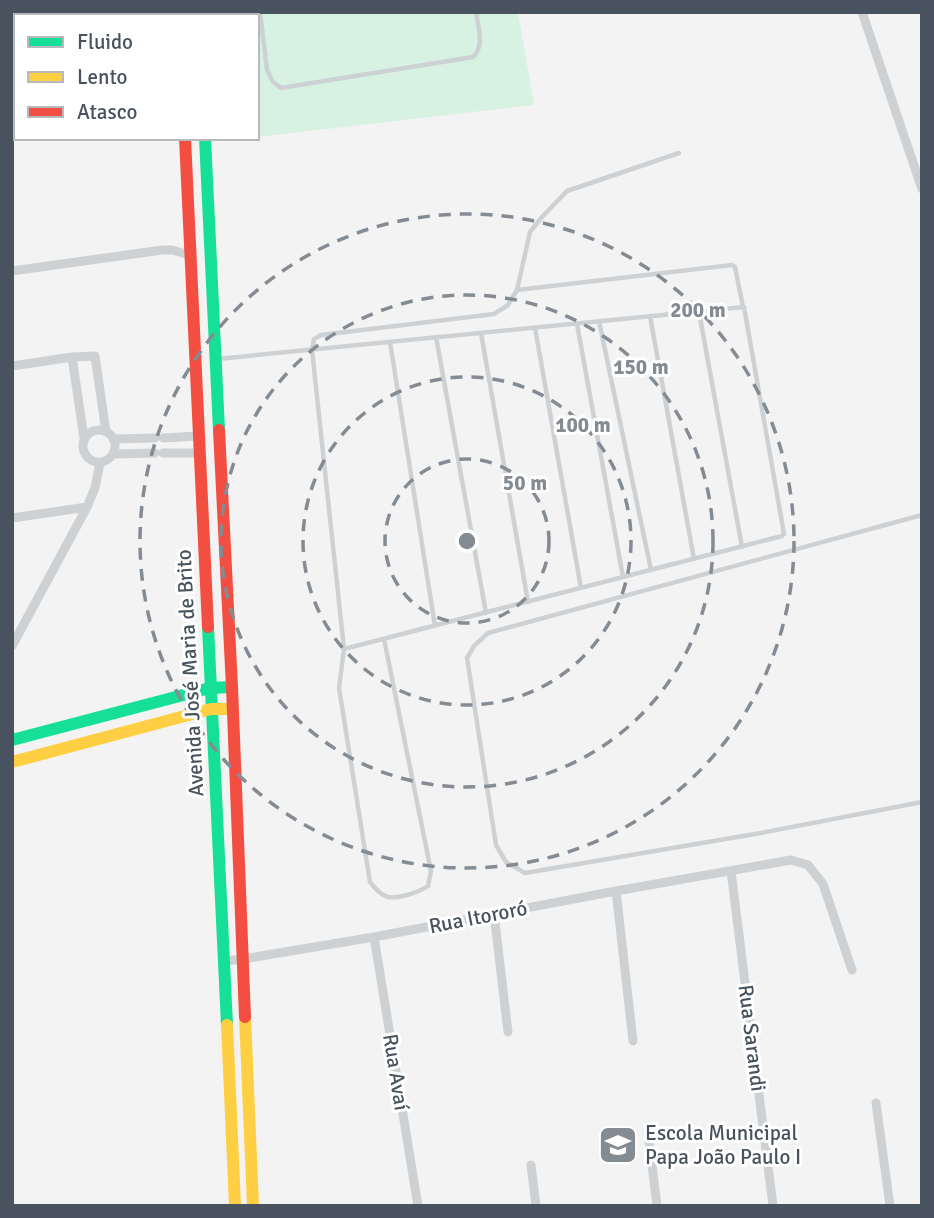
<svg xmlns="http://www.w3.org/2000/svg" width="934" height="1218" viewBox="0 0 934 1218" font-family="Signika,sans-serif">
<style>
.green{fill:#d7f2e3}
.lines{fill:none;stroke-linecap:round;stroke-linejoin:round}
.lane{stroke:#ced1d3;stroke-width:4.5}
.street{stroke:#ced1d3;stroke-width:9}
.fast{stroke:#16e098;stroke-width:12}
.slow{stroke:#ffcf43;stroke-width:12}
.jam{stroke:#f24e42;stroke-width:12}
.ring{fill:none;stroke:#848b93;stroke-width:3.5;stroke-dasharray:12 9}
.labels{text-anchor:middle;stroke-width:6;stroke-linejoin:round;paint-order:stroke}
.street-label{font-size:21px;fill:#495360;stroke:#fff}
.poi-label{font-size:21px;fill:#495360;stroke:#fff;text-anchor:start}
.centre{fill:#848b93;stroke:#fff;stroke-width:3.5}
.ring-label{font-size:21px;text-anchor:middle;font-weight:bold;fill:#848b93;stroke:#fff;stroke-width:6;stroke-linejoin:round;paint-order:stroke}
</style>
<rect width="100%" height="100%" fill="#f3f3f3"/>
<path class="green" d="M215 12H518L534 105 257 137V16H215Z"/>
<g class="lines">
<path class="lane" d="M260 12 267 70 273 82 281 88 473 57C485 46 478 27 476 12
M517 290 732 265 735 267 743 307
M699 312 742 547
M650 316 694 559
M599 321 651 570
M577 324 623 577
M535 328 581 588
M481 333 528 602
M436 337 486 613
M390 342 435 626
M217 359 744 307 784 534 782 536 344 649
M922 515 488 633 474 646 467 658 496 845 506 862 525 873 761 833 922 802
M384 639 431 871 428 886C419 892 399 899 388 897 380 895 375 888 370 882L339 688 344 649 312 350 314 339 321 335 494 314 508 305 517 290 530 232 542 217 567 191 679 153"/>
<path class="street" d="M862 12 922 189
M12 271 162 250H172L190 255
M72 357 84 438
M12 366 72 357 95 356 106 432
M83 446a16 16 0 1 1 32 0a16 16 0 1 1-32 0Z
M163 438 198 436
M113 439 155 438
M163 453H199
M113 454 155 453
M12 518 87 507
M12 646 87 507 95 488 100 463
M731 871 773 1206
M616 891 633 1041
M494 914 508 1032
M374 937 418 1206
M224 961 243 959 374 937 616 891 791 860 808 865 823 884 852 970
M876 1103 890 1206
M648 1133 657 1206
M531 1165 536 1206"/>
<path class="fast" d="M179 12V16
M199 12V16
M205 138 219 430
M208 627 227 1025
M12 740 210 688 232 687"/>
<path class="slow" d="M12 762 211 709H232
M245 1017 253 1206
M227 1025 235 1206"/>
<path class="jam" d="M185 138 208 627
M219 430 232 687 245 1017"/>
</g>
<g class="ring">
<circle cx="467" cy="541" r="82"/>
<circle cx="467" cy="541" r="164"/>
<circle cx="467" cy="541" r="246"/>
<circle cx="467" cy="541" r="327"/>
</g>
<defs>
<g id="school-square" transform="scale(2.0125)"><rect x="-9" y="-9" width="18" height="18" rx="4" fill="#848b93" stroke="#fff"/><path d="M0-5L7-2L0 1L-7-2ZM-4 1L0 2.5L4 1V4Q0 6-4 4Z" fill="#fff"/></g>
</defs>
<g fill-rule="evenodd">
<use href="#school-square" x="618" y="1145"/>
</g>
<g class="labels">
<g class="street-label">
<text transform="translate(190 673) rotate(-93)" y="7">Avenida José Maria de Brito</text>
<text transform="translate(478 917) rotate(-11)" y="7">Rua Itororó</text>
<text transform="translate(752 1038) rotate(83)" y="7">Rua Sarandi</text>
<text transform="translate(396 1072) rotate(81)" y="7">Rua Avaí</text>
</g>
<g class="poi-label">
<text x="645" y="1140">Escola Municipal<tspan x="645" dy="24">Papa João Paulo I</tspan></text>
</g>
</g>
<circle cx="467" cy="541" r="10" class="centre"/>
<g class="ring-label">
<text x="698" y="317">200 m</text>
<text x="641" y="374">150 m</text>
<text x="583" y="432">100 m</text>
<text x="525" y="490">50 m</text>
</g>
<rect width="934" height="1218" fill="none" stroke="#495360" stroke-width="28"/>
<rect x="14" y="14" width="245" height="126" fill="#ffffff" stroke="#b6babf" stroke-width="2"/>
<rect x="28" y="37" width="35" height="10" fill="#16e098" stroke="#b6babf" stroke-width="2"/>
<text x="77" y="49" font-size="21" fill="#495360">Fluido</text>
<rect x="28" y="72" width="35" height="10" fill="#ffcf43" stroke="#b6babf" stroke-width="2"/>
<text x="77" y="84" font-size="21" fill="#495360">Lento</text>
<rect x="28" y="107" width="35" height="10" fill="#f24e42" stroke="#b6babf" stroke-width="2"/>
<text x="77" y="119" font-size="21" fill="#495360">Atasco</text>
</svg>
